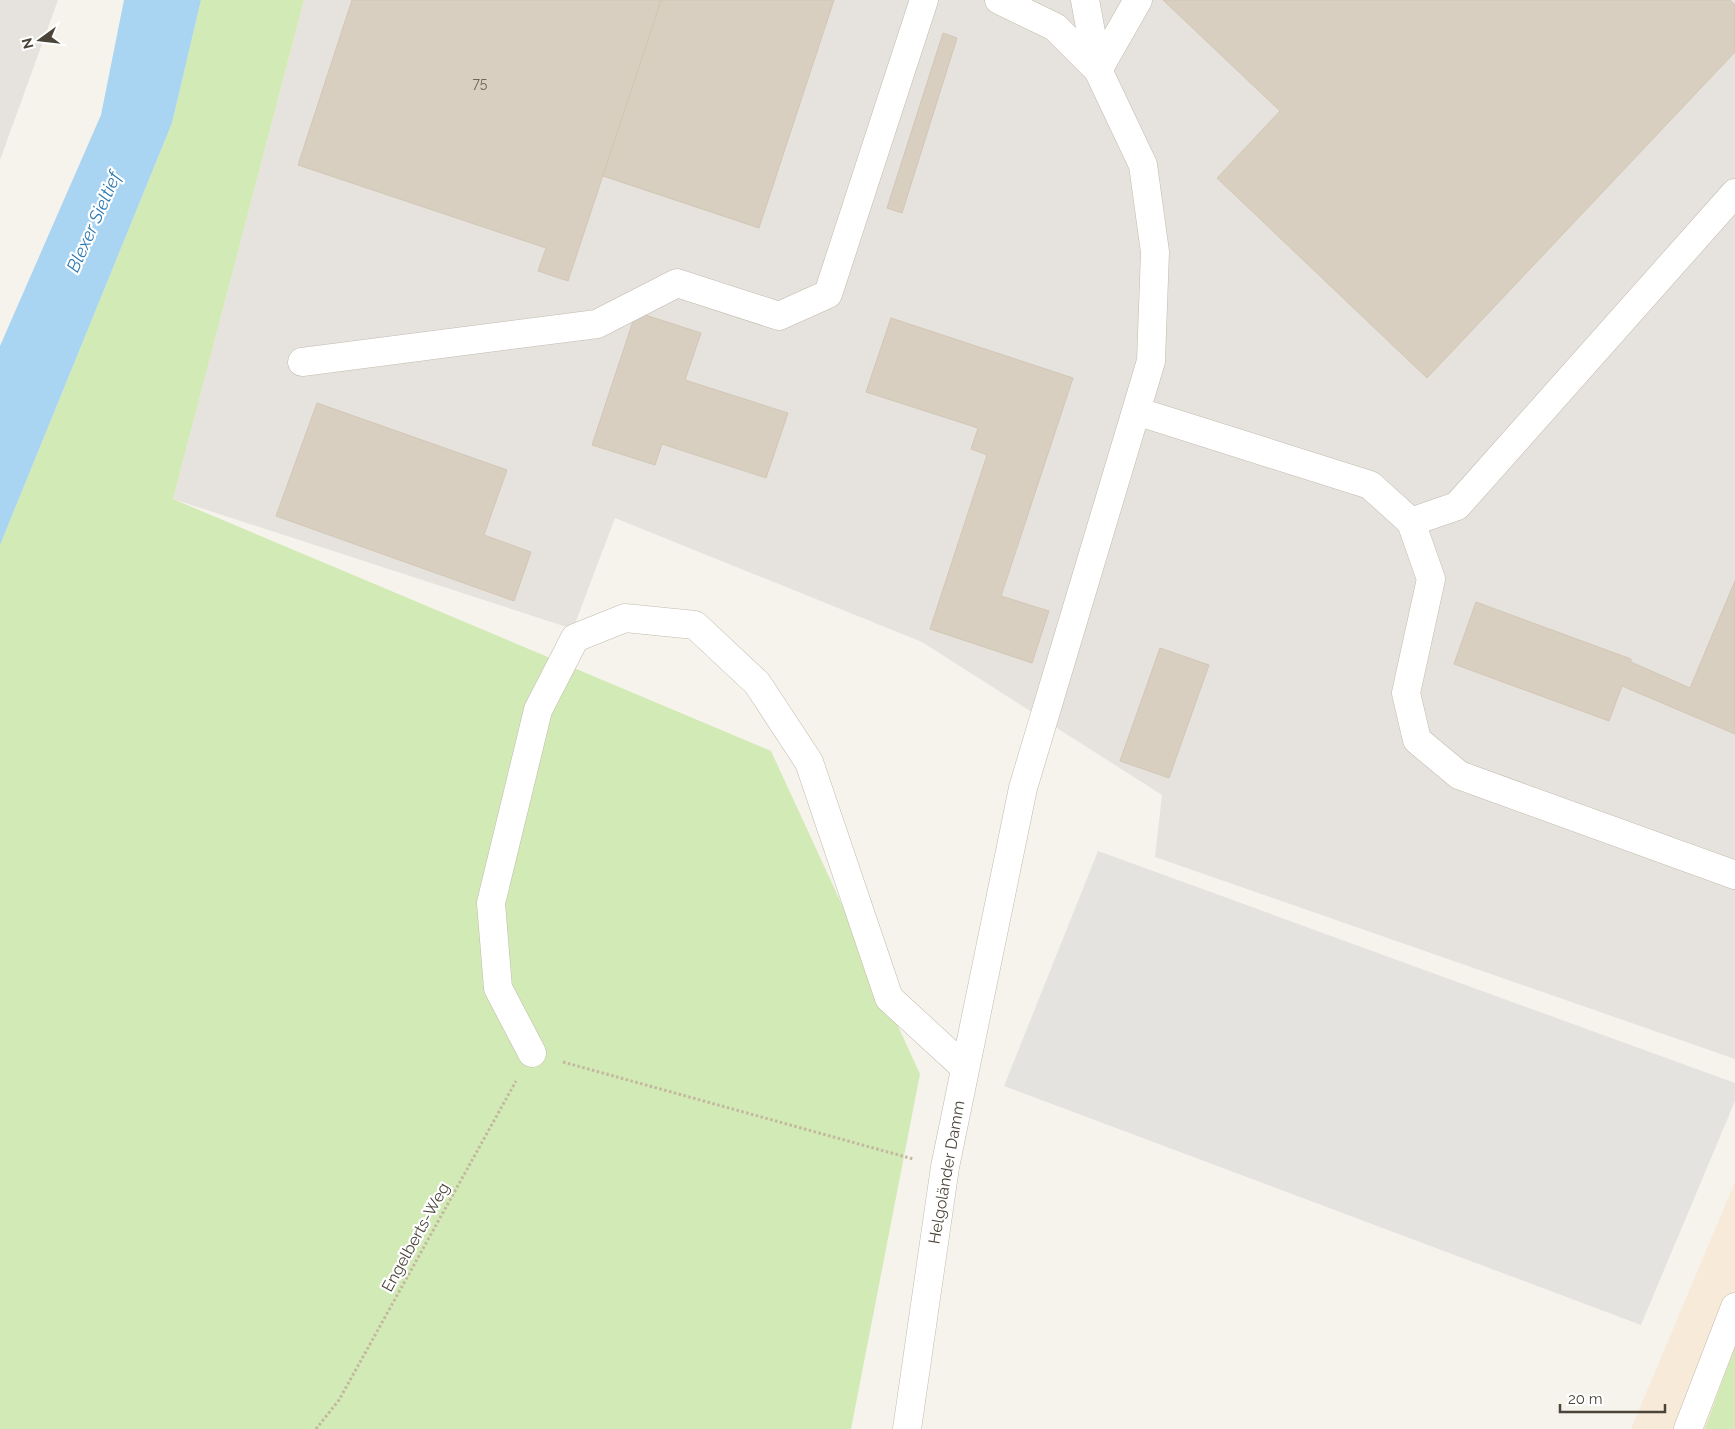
<svg xmlns="http://www.w3.org/2000/svg" width="1735" height="1429" viewBox="0 0 1735 1429" font-family="Raleway,sans-serif">
<style>
.commercial{fill:#f7ead8}
.industrial{fill:#e6e2dd}
.green{fill:#d2eab5}
.parking{fill:#e5e3e0}
.water{fill:#a9d4f2}
.building{fill:#d8cfc1;stroke:#d3c7b4}
.lines{fill:none;stroke-linecap:round;stroke-linejoin:round}
.minor-casing{stroke:#c2bbae;stroke-width:29}
.path{stroke:#c4b79f;stroke-width:3;stroke-dasharray:2.5 2.5;stroke-linecap:butt}
.minor{stroke:#fff;stroke-width:28}
.labels{text-anchor:middle;stroke-width:4.5;stroke-linejoin:round;paint-order:stroke}
.number-label{font-size:14px;fill:#6e675b}
.street-label{font-size:16px;fill:#4b4439;stroke:#fff}
.water-label{font-size:18px;font-style:italic;fill:#2e7ab2;stroke:#fff}
</style>
<rect width="100%" height="100%" fill="#f6f3ec"/>
<path class="commercial" d="M1735 1182V1429H1631Z"/>
<path class="industrial" d="M0 0H58L0 160Z
M304 0H1735V1059L1155 857 1162 795 922 642 615 518 573 629 173 499Z"/>
<path class="green" d="M201 0H304L173 499 771 751 920 1074 851 1429H0V545L172 123Z
M1735 1346V1429H1705Z"/>
<path class="parking" d="M1098 851 1735 1083V1101L1641 1325 1004 1086Z"/>
<path class="water" d="M124 0H201L172 123 0 545V346L101 115Z"/>
<path class="building" d="M352 0H661L568 281 538 271 546 248 298 165Z
M661 0H834L759 228 603 176Z
M1163 0H1730L1735 5V52L1427 378 1217 178 1280 111Z
M943 33 957 38 902 213 887 208Z
M636 312 701 333 685 380 788 413 766 478 662 444 655 465 592 445Z
M891 318 1073 378 1001 596 1049 611 1032 663 930 629 987 455 971 449 978 428 866 392Z
M317 403 507 470 484 535 531 552 514 601 276 516Z
M1735 581V734L1622 686 1609 721 1454 664 1476 602 1631 659V662L1690 688Z
M1160 648 1209 665 1169 778 1120 761Z"/>
<g class="lines">
<g class="minor-casing">
<path id="minor" d="M999 0 1055 27 1098 70 1138 0
M302 362 597 324 677 283 779 316 828 294 924 0
M1136 411 1370 485 1411 522 1431 579 1406 693 1417 740 1459 775 1735 875
M1411 522 1457 506 1735 193
M532 1053 498 988 491 903 538 710 575 638 625 618 695 625 757 683 809 762 889 998 964 1067
M907 1429 945 1167 1023 788 1151 361 1155 252 1143 165 1098 70 1085 0
M1688 1429 1735 1307"/>
</g>
<path class="path" d="M563 1062 913 1159
M316 1429 339 1400 516 1081"/>
<use href="#minor" class="minor"/>
</g>
<g class="labels">
<g class="number-label">
<text x="480" y="88">75</text>
</g>
<g class="street-label">
<text transform="translate(946 1172) rotate(-80)" y="6">Helgoländer Damm</text>
<text transform="translate(415 1237) rotate(-61)" y="6">Engelberts-Weg</text>
</g>
<g class="water-label">
<text transform="translate(94 222) rotate(-66)" y="6">Blexer Sieltief</text>
</g>
</g>
<g transform="translate(40 40) rotate(255)" stroke="#ffffff" stroke-width="4" paint-order="stroke">
<path d="M0-4L9 19L0 12L-9 19Z" fill="#4b4439"/>
<text y="-8" font-size="14" font-weight="bold" text-anchor="middle" fill="#4b4439">N</text>
</g>
<path d="M1560 1404v8h105v-8" fill="none" stroke="#4b4439" stroke-width="2.5"/>
<text x="1568" y="1404" font-size="15" fill="#4b4439" stroke="#ffffff" stroke-width="4" paint-order="stroke">20 m</text>
</svg>
